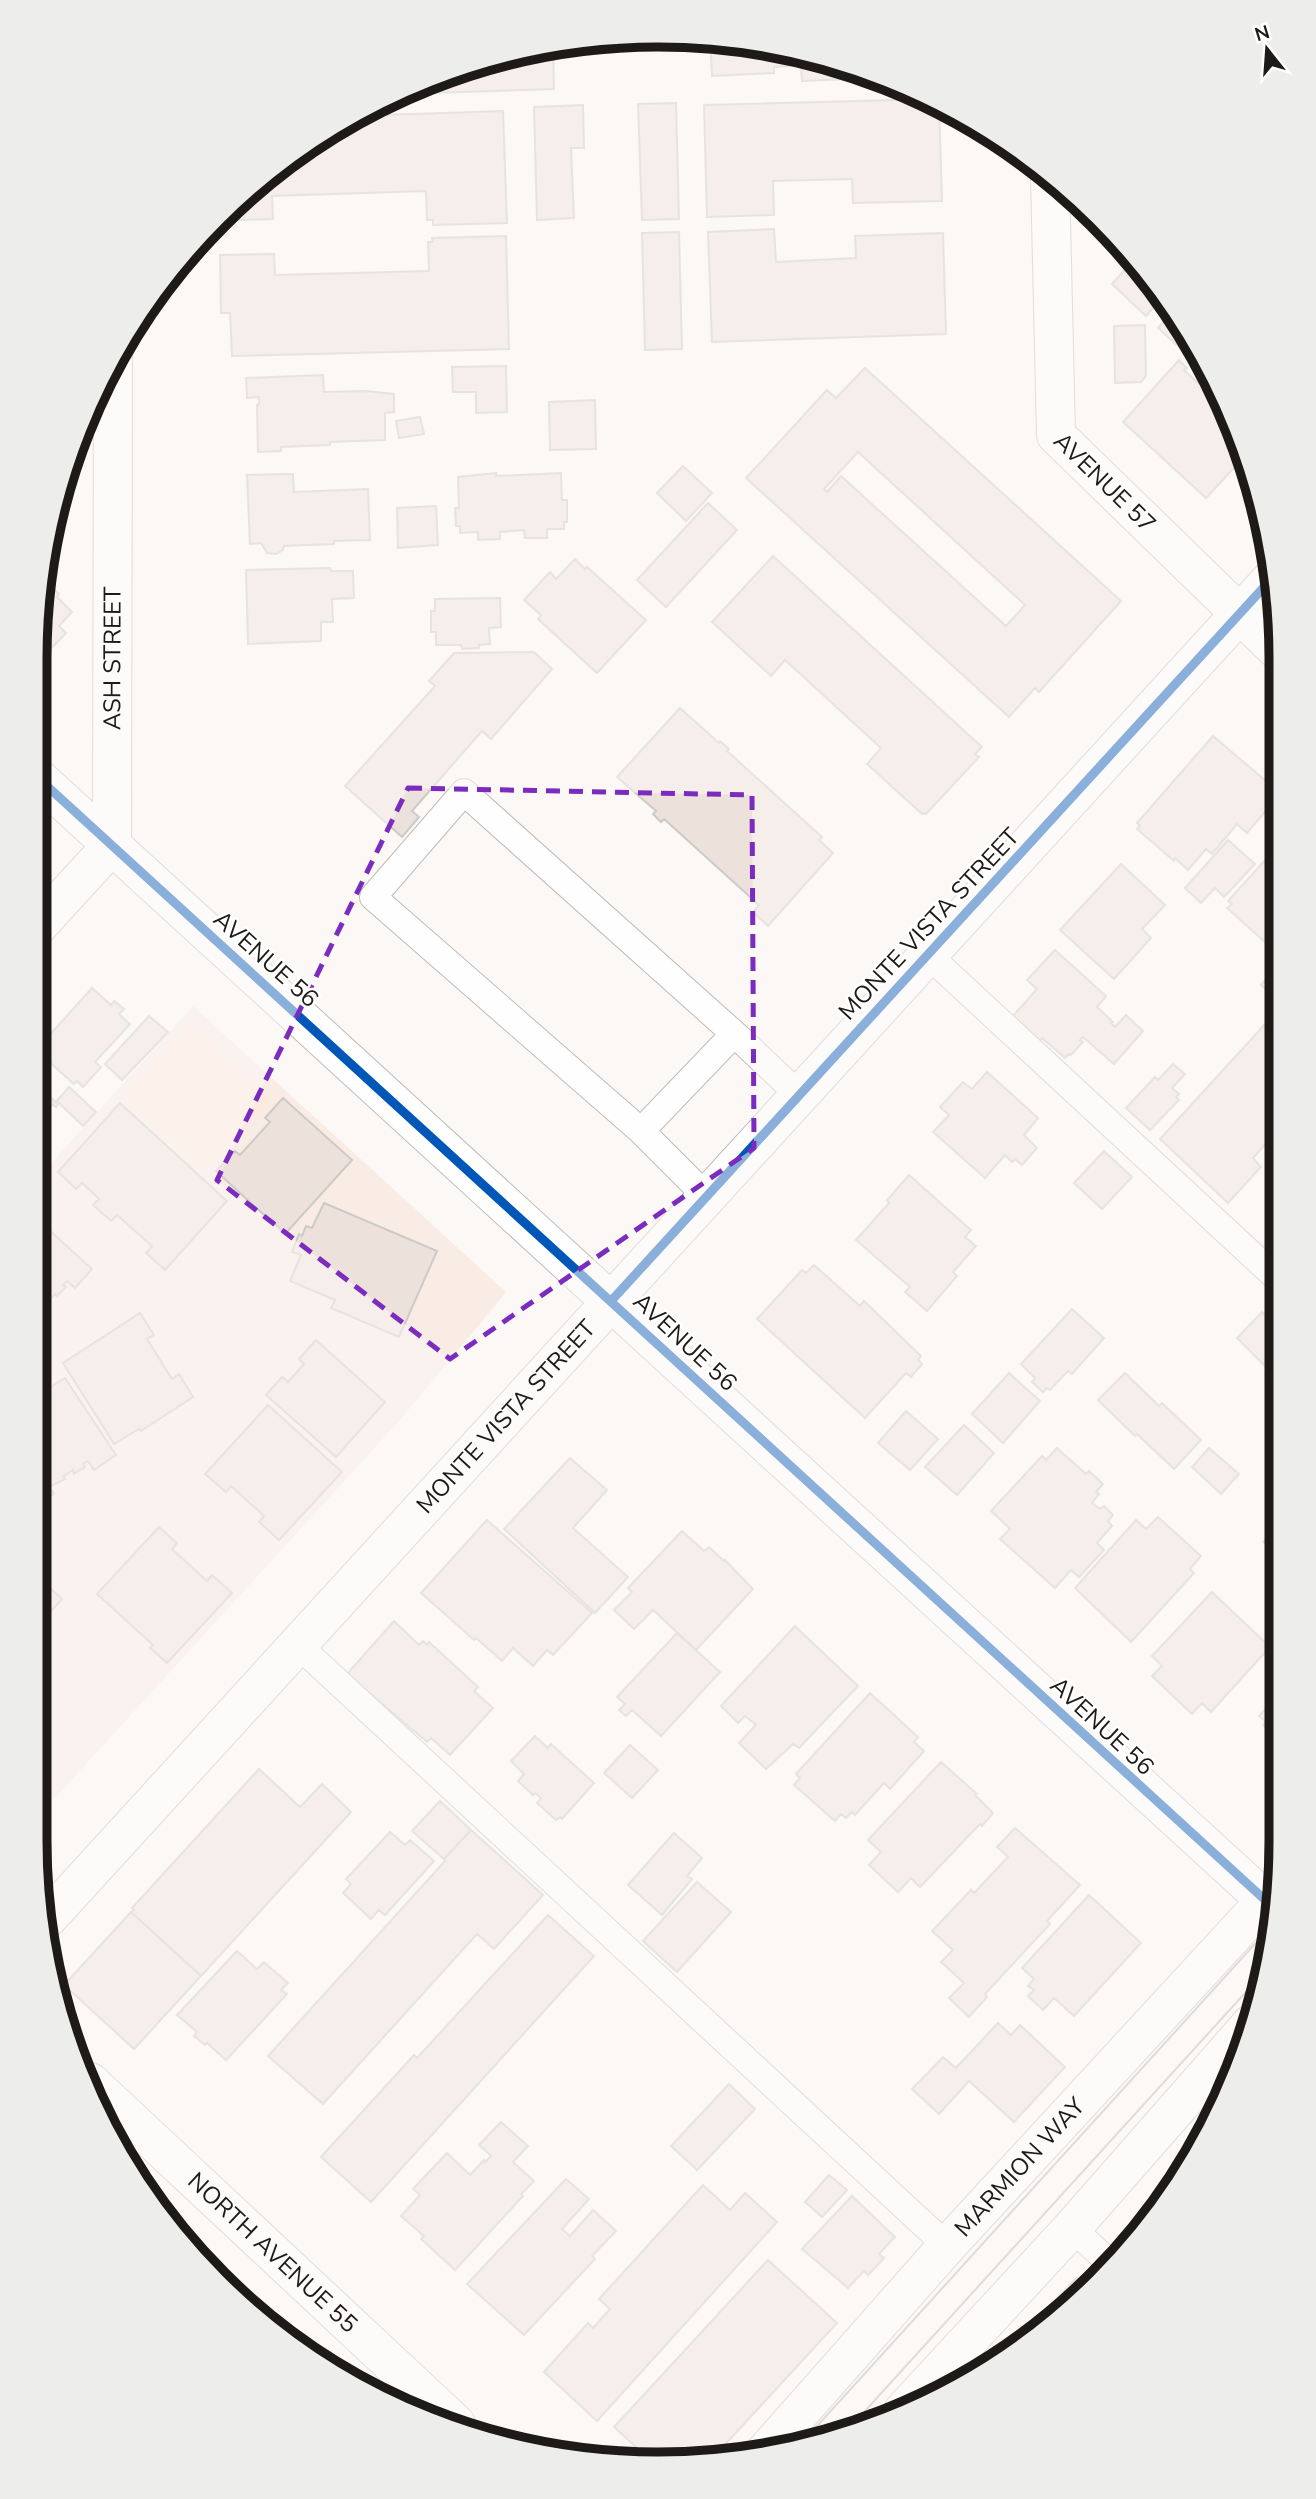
<svg xmlns="http://www.w3.org/2000/svg" width="1316" height="2499" viewBox="0 0 1316 2499" font-family="'Nunito Sans',sans-serif">
<style>
.built{fill:#f8ece4}
.green{fill:#fdeadd}
.building{fill:#ede2db;stroke:#cdcac7;stroke-width:2;fill-rule:evenodd}
.lines{fill:none;stroke-linecap:round;stroke-linejoin:round}
.service-casing{stroke:#bfbcba;stroke-width:28}
.minor-casing{stroke:#bfbcba;stroke-width:40}
.tertiary-casing{stroke:#bfbcba;stroke-width:40}
.service{stroke:#fefefe;stroke-width:26}
.minor{stroke:#fefefe;stroke-width:38}
.tertiary{stroke:#fefefe;stroke-width:38}
.tram{stroke:#bbbaba;stroke-width:2}
.cycleway-casing{stroke:#fff;stroke-width:13}
.cycleway{stroke:#0057b8;stroke-width:9}
.marked{fill:none;stroke:#7b2cbf;stroke-width:5;stroke-dasharray:14 9;stroke-linejoin:round}
.labels{text-anchor:middle;stroke-width:5;stroke-linejoin:round;paint-order:stroke}
.street-label{font-size:24px;fill:#1e1a17;stroke:#fff}
.rim{fill:none;stroke:#1e1a17;stroke-width:9}
</style>
<rect width="100%" height="100%" fill="#fbf8f5"/>
<path class="built" d="M193 1006 506 1292 400 1420 45 1809 35 1801 36 1180Z"/>
<path class="green" d="M190 1024 271 1098 204 1171 123 1097Z"/>
<path class="building" d="M710 38 820 56 859 71 860 75H850V79L802 81 801 65 774 67V73L712 76Z
M553 46 554 89 401 94 458 68Z
M934 99 939 103 942 201 853 203 852 179 773 181 774 215 707 217 704 105Z
M676 103 679 219 642 220 638 104Z
M583 105 584 148H571L574 218 537 220 534 107Z
M503 111 507 223 433 225V220H427L426 191 272 196 273 219 218 221 248 189 353 116Z
M774 229 776 262 856 258 855 236 943 233 946 334 712 342 708 232Z
M679 232 682 349 645 350 642 233Z
M506 236 509 349 232 356 230 313H221L220 255 274 254 275 275 429 271 428 242H433L432 238Z
M1132 262 1163 297 1146 316 1112 284Z
M1174 310 1176 312 1209 374 1158 328Z
M1145 325 1146 376 1141 382 1115 383 1114 326Z
M1179 360 1187 368 1184 370 1229 411 1234 420 1244 457 1206 498 1123 422Z
M506 366 507 412 476 413V392H453L452 367Z
M865 368 1121 601 1039 692 1035 688 1009 717 746 478 827 390 836 398ZM858 452 1025 605 1006 626 841 476 827 492 824 489Z
M323 375 324 392 366 391 394 394V412L385 413V440L330 442V445L281 447V451L258 452 257 405 259 404V397L247 398 246 378Z
M595 400 596 449 550 450 549 402Z
M420 417 424 434 399 438 396 421Z
M683 466 712 493 686 521 657 493Z
M496 473V476L561 473 562 500H567V522H564V529H547V538H525L524 530 500 532V539L478 540V532L460 533V526H456L455 508H459L458 477Z
M293 474 294 492 368 489 370 540 334 541V544L284 546 283 550 276 554 267 553 261 543 250 544 247 475Z
M708 503 737 530 666 607 637 580Z
M436 506 438 545 398 548 397 508Z
M47 555 57 556 56 577 49 585 59 594 57 597 72 612 59 626 66 633 36 664V618Z
M773 556 982 747 975 754 979 757 926 814 924 813 922 814 867 764 881 748 785 660 771 676 712 622Z
M575 559 585 569 587 567 646 620 597 673 538 619 541 615 524 600 550 572 556 579Z
M330 568 331 571H353L354 598 332 599 333 622H321V641L248 644 246 570Z
M500 598 501 627 489 628 490 644 479 645V648L462 649 461 645H436V632H431V611H435V599Z
M534 652 552 669 491 739 482 731 412 811 419 817 402 837 345 786 435 686 429 681 454 653Z
M680 708 719 743 720 741 729 749 727 751 822 837 819 840 833 853 768 926 753 912 759 905 664 819 661 822 653 814 656 811 617 777Z
M1213 736 1267 782 1266 784 1276 793V799L1247 833 1237 824 1212 854 1206 849 1188 870 1175 858 1174 861 1137 829 1140 826 1137 823Z
M1228 840 1255 864 1224 897 1215 888 1201 903 1185 888Z
M1276 848 1277 953 1227 908 1232 904 1228 901Z
M1121 864 1165 905 1142 929 1151 938 1114 979 1060 930Z
M1055 950 1106 996 1097 1007 1113 1022 1111 1023 1115 1027 1126 1015 1143 1031 1114 1064 1083 1037 1080 1040 1083 1042 1071 1055 1069 1054 1065 1058 1042 1038 1039 1042 1012 1017 1037 989 1027 980Z
M1277 967V991L1273 996 1261 985Z
M92 988 111 1005 114 1001 124 1009 119 1014 130 1024 95 1062 101 1067 83 1087 77 1081 74 1084 36 1050Z
M1277 1011V1131L1253 1158 1261 1167 1228 1203 1160 1139Z
M149 1016 168 1032 122 1080 105 1064Z
M1173 1064 1185 1074 1172 1088 1179 1094 1176 1097 1179 1100 1150 1130 1126 1108 1155 1077 1158 1080Z
M987 1072 1038 1118 1024 1135 1037 1148 1022 1165 1015 1159 1012 1162 1005 1155 985 1178 933 1132 949 1115 940 1107 963 1082 972 1089Z
M36 1085 56 1102 69 1087 96 1112 83 1126 59 1103 56 1107 53 1104 44 1114 46 1116 36 1124Z
M283 1098 352 1160 285 1234 216 1171 235 1151 240 1155 270 1122 265 1118Z
M120 1103 227 1201 165 1270 146 1253 152 1246 117 1215 111 1221 93 1205 99 1199 82 1183 76 1189 58 1172Z
M1104 1151 1132 1177 1102 1209 1074 1183Z
M909 1175 971 1230 965 1237 976 1246 953 1272 957 1276 927 1311 905 1292 910 1287 856 1240 889 1203 887 1200Z
M1278 1188V1202L1270 1196Z
M324 1203 437 1251 399 1337 331 1308 335 1300 290 1281 301 1255 292 1252 299 1234 302 1236 306 1226 312 1228Z
M36 1218 92 1269 75 1288 67 1281 63 1285 66 1287 57 1296 55 1294 47 1302 49 1305 36 1317 43 1323 36 1332Z
M814 1265 860 1306 864 1301 921 1356 918 1360 922 1364 911 1377 906 1373 865 1418 757 1319 802 1270 806 1273Z
M1072 1309 1104 1338 1072 1374 1068 1371 1050 1390 1047 1388 1043 1392 1032 1382 1035 1378 1021 1364Z
M1262 1312 1278 1327V1355L1266 1367 1237 1338Z
M140 1313 154 1335 147 1339 172 1379 179 1374 193 1397 141 1431 139 1429 114 1444 63 1363Z
M316 1340 385 1402 336 1457 266 1395 282 1377 288 1382 304 1364 299 1359Z
M1278 1362V1389L1265 1376Z
M1009 1373 1040 1401 1003 1443 972 1414Z
M1125 1373 1159 1406 1162 1403 1201 1440 1174 1469 1137 1434 1135 1436 1098 1400Z
M39 1378 46 1390 65 1378 116 1455 94 1470 88 1461 83 1464 85 1467 74 1474 73 1470 63 1477 65 1479 49 1487 54 1494 35 1506V1380Z
M268 1405 342 1472 279 1540 259 1522 264 1516 231 1486 226 1492 205 1474Z
M906 1411 938 1439 910 1470 878 1443Z
M964 1425 994 1453 957 1495 925 1467Z
M1057 1448 1086 1474 1089 1471 1103 1484 1096 1492 1099 1494 1092 1503 1100 1509 1104 1506 1113 1515 1108 1521 1112 1526 1097 1543 1104 1550 1079 1577 1071 1570 1055 1588 1000 1539 1010 1529 991 1511 1042 1456 1046 1460Z
M1209 1448 1239 1474 1221 1494 1192 1467Z
M570 1458 607 1490 573 1528 628 1577 595 1613 504 1529Z
M1158 1517 1201 1556 1190 1569 1194 1573 1131 1642 1075 1588 1136 1520 1146 1529Z
M487 1520 592 1613 553 1655 547 1650 533 1666 513 1648 502 1661 476 1638 474 1640 421 1593Z
M1279 1524V1556L1263 1542Z
M159 1527 177 1543 172 1549 207 1581 212 1575 232 1593 167 1663 150 1648 153 1645 97 1594Z
M682 1531 704 1551 709 1547 724 1561 725 1560 753 1589 696 1650 653 1610 634 1629 614 1610 632 1592 628 1588Z
M35 1574 62 1599 35 1629Z
M1212 1592 1270 1647 1211 1712 1202 1703 1192 1714 1152 1676 1162 1666 1152 1656Z
M394 1621 419 1645 423 1641 427 1645 429 1642 478 1687 474 1691 493 1708 450 1755 431 1738 427 1742 347 1674Z
M795 1626 858 1686 799 1748 793 1744 766 1769 739 1743 756 1725 745 1716 738 1723 721 1706Z
M677 1633 720 1672 661 1736 632 1710 626 1716 619 1710 625 1704 617 1697Z
M870 1693 918 1737 914 1742 924 1751 890 1789 884 1783 855 1815 852 1812 846 1818 841 1814 835 1821 794 1785 800 1778 796 1774Z
M1279 1694V1745L1275 1741 1278 1739 1263 1725 1266 1722 1259 1716Z
M535 1736 548 1748 551 1744 594 1783 562 1819 560 1817 556 1820 537 1803 541 1798 535 1793 533 1795 518 1781 524 1774 511 1761Z
M630 1745 658 1770 632 1798 604 1773Z
M941 1762 977 1794 975 1795 993 1813 982 1826 980 1824 920 1887 911 1878 898 1892 869 1865 881 1852 868 1840Z
M259 1769 300 1807 322 1784 351 1812 201 1976 131 1912 134 1910 132 1908Z
M440 1801 471 1830 444 1859 412 1831Z
M1015 1828 1080 1885 1047 1921 1050 1924 985 1994 987 1997 969 2017 949 1998 964 1983 941 1962 953 1950 932 1931 971 1890 974 1893 1008 1857 997 1847Z
M471 1830 543 1895 494 1949 477 1934 323 2104 268 2056 445 1861 444 1859Z
M390 1832 405 1845 410 1840 434 1861 385 1915 379 1910 371 1919 343 1893 351 1884 346 1879Z
M674 1833 702 1858 687 1876 692 1879 662 1915 628 1885Z
M697 1882 731 1912 677 1972 643 1941Z
M1089 1895 1141 1943 1074 2016 1054 1998 1043 2010 1028 1996 1034 1990 1028 1986 1034 1979 1022 1968Z
M131 1912 201 1976 134 2049 64 1985Z
M548 1915 594 1956 371 2202 321 2157 414 2055 417 2058Z
M237 1951 257 1969 264 1962 288 1983 281 1990 287 1994 226 2060 207 2043 205 2045 194 2036 197 2032 177 2015Z
M998 2023 1011 2035 1020 2025 1065 2067 1014 2122 969 2081 939 2114 912 2089 943 2057 956 2068Z
M729 2084 755 2109 697 2170 671 2146Z
M501 2122 528 2146 513 2162 534 2181 521 2194 523 2196 455 2270 421 2239 424 2236 401 2216 420 2195 413 2189 447 2153 470 2175 484 2160 485 2162 491 2156 479 2145Z
M829 2175 847 2190 822 2217 805 2202Z
M566 2179 589 2199 562 2229 570 2236 593 2210 616 2231 592 2256 595 2259 524 2335 467 2284Z
M703 2185 730 2210 745 2193 777 2222 597 2421 544 2372 588 2323 593 2328 610 2309 599 2299Z
M852 2196 895 2237 879 2254 884 2258 868 2275 864 2271 848 2288 802 2249Z
M1149 2206 1151 2208 1132 2234 1127 2230Z
M768 2260 837 2323 710 2461 699 2463 648 2458 614 2427Z
M1093 2274 1100 2280 1098 2282 1059 2310 1052 2304 1076 2278 1084 2284Z"/>
<g class="lines">
<g class="service-casing">
<path id="service" d="M927 954 1278 1279
M641 1131 734 1034
M706 1196 641 1131 373 897 464 792 739 1038 799 1095
M298 1645 947 2246
M1072 2228 1111 2264"/>
</g>
<g class="minor-casing">
<g id="minor">
<path id="s1" d="M1050 177 1056 435 1276 649"/>
<path d="M36 776 1275 1909"/>
<path id="s2" d="M36 928 112 845 113 360"/>
<path id="s3" d="M90 2082 456 2424"/>
<path d="M903 2411 1072 2228 1251 2024"/>
<path id="s4" d="M765 2452 947 2246 1279 1886"/>
</g>
</g>
<g class="tertiary-casing">
<g id="tertiary">
<path id="s5" d="M48 1918 1275 575"/>
</g>
</g>
<use href="#service" class="service"/>
<use href="#minor" class="minor"/>
<use href="#tertiary" class="tertiary"/>
<path class="tram" d="M845 2433 1265 1971
M799 2446 1273 1924"/>
<g class="cycleway-casing">
<path id="cycleway" d="M36 776 1275 1909
M612 1300 1275 575"/>
</g>
<use href="#cycleway" class="cycleway"/>
</g>
<path d="M0 0H1316V2499H0ZM408 788 752 795 754 1148 450 1359 217 1180Z" fill="#fbf8f5" fill-opacity=".55" fill-rule="evenodd"/>
<path class="marked" d="M408 788 752 795 754 1148 450 1359 217 1180Z"/>
<g class="labels">
<g class="street-label">
<text dy="8" stroke="none"><textPath href="#s1" startOffset="326">AVENUE 57</textPath></text>
<text dy="8" stroke="none"><textPath href="#s2" startOffset="299">ASH STREET</textPath></text>
<text transform="translate(929 924) rotate(-47)" y="8">MONTE VISTA STREET</text>
<text transform="translate(266 959) rotate(42)" y="8">AVENUE 56</text>
<text transform="translate(685 1342) rotate(43)" y="8">AVENUE 56</text>
<text dy="8" stroke="none"><textPath href="#s5" startOffset="679">MONTE VISTA STREET</textPath></text>
<text transform="translate(1102 1726) rotate(43)" y="8">AVENUE 56</text>
<text dy="8" stroke="none"><textPath href="#s4" startOffset="382">MARMION WAY</textPath></text>
<text dy="8" stroke="none"><textPath href="#s3" startOffset="250">NORTH AVENUE 55</textPath></text>
</g>
</g>
<path d="M0 0H1316V2499H0ZM658 47H658A611 611 0 0 1 1269 658V1841A611 611 0 0 1 658 2452H658A611 611 0 0 1 47 1841V658A611 611 0 0 1 658 47Z" fill="#ededec" fill-rule="evenodd"/>
<path class="rim" d="M658 47H658A611 611 0 0 1 1269 658V1841A611 611 0 0 1 658 2452H658A611 611 0 0 1 47 1841V658A611 611 0 0 1 658 47Z"/>
<g transform="translate(1267 49) rotate(343)" stroke="#ffffff" stroke-width="5" paint-order="stroke">
<path d="M0-5L12 26L0 18L-12 26Z" fill="#1e1a17"/>
<text y="-10" font-size="19" font-weight="bold" text-anchor="middle" fill="#1e1a17">N</text>
</g>
</svg>
